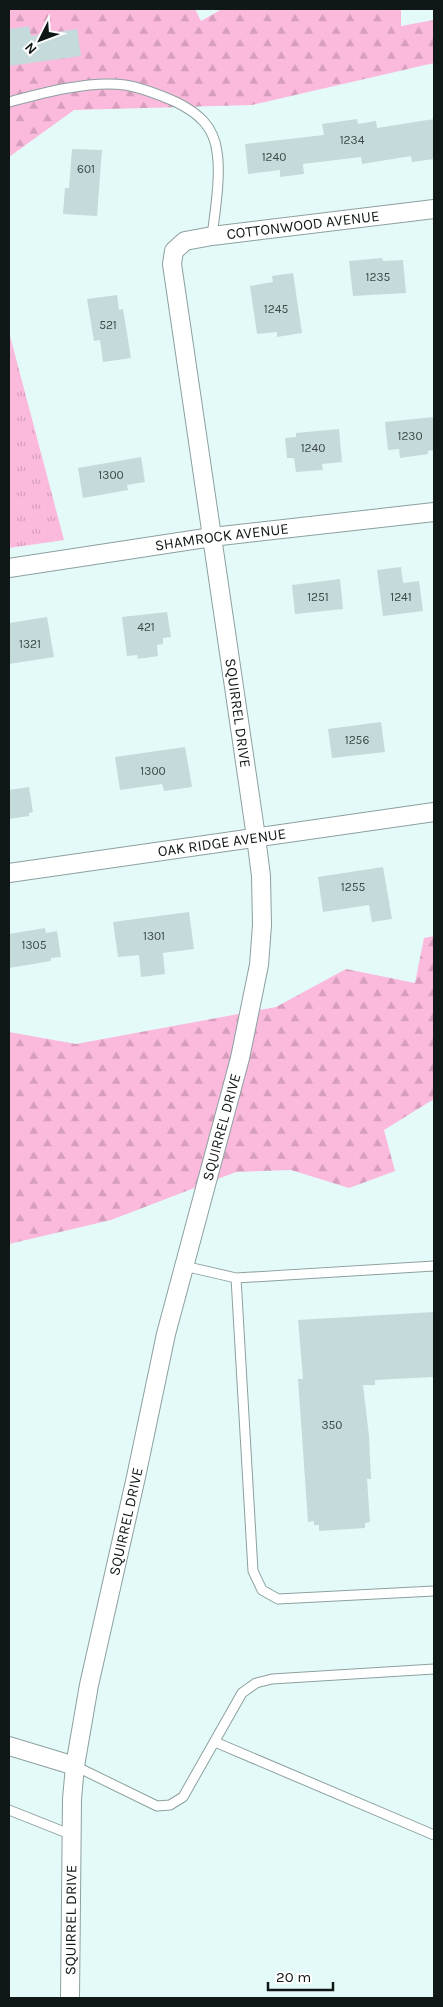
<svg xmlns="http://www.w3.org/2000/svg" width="443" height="2007" viewBox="0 0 443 2007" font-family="Karla,sans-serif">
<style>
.forest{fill:url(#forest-firs)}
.park{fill:url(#park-tufts)}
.building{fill:#c5dada}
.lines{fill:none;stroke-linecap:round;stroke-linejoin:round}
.lane-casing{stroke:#8ca0a0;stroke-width:11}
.street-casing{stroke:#8ca0a0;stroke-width:20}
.lane{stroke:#fff;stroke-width:9}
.street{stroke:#fff;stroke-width:18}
.labels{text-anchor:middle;stroke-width:4;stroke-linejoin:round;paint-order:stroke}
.number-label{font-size:12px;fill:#3d4848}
.street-label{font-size:15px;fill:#101717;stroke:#fff}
</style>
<defs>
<pattern id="forest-firs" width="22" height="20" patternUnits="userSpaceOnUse" patternTransform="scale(1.25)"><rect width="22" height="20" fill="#fbb9dc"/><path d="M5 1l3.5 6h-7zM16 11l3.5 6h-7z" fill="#d69ebc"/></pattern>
<pattern id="park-tufts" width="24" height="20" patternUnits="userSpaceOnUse" patternTransform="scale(1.25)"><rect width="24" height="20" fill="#fbb9dc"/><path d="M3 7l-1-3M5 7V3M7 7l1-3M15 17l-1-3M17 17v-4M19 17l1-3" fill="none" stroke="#d69ebc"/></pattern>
</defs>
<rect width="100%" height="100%" fill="#e4faf9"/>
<path class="forest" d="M9 9H195L201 21 222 9H401V26L434 20V63L252 105 74 110 9 157Z
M434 936V1099L384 1130 395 1171 349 1188 291 1170 236 1172 111 1220 9 1244V1032L76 1044 276 1007 346 969 415 983 424 938Z"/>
<path class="park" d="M9 332 64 540 9 548Z"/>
<path class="building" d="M29 26 31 36 77 29 81 56 9 66V29Z
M357 119 358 124 376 121 377 128 434 119V159L412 162 411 156 362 164 361 157 303 164 304 174 280 177V170L248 174 245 144 324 135 322 124Z
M72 149 102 150 97 216 63 214 65 188H69Z
M382 258 383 261 403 260 406 293 353 296 349 261Z
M293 273 302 333 277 337V332L257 334 250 286 273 282 272 276Z
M117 295 119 310 123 309 131 358 103 362 100 340 94 341 87 299Z
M434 417V450L428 451V454L400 458 399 449 388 450 385 422Z
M339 429 342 462 322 464 323 470 296 472 294 458H287L285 438 296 437V433Z
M141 457 145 482 127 485 128 490 83 498 78 468Z
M401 567 403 583 419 581 423 611 383 616 377 570Z
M340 579 343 609 295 614 292 585Z
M167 612 171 637 163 638V644L157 645 158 656 138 659 137 655 127 656 122 617Z
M47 617 54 657 9 664V623Z
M381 722 385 752 332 758 328 729Z
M185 747 192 787 164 791 162 784 120 790 115 757Z
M29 787 33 812 29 813V816L9 819V790Z
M383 867 392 919 372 922 369 905 323 912 318 877Z
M189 912 194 949 163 953 165 974 141 977 139 955 118 957 113 922Z
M45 928 46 933 57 931 61 957 51 958V961L9 968V934Z
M434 1312V1377L375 1380V1385H363L369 1436 371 1479H367L370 1522 365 1523V1528L319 1531V1525H314V1521L308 1522 298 1379H303L298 1320Z"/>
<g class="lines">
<g class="lane-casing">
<path id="lane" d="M9 102C42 93 91 80 125 85 143 88 160 95 176 102 198 113 214 126 217 152 221 175 215 212 212 236
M184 1266 236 1278 434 1266
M236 1278 253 1571 262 1590 278 1599 434 1591
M215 1742 434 1835
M75 1766 157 1806 170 1805 183 1797 242 1693 256 1683 272 1679 434 1669
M9 1810 72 1835"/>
</g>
<g class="street-casing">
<g id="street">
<path id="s1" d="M9 568 212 537 434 512"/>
<path id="s2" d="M9 873 434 812"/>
<path d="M9 1746 75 1766"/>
<path id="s3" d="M70 1998 72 1799 75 1766 89 1685 136 1477 166 1334 240 1058 259 965 262 925 261 876 256 837 172 264 174 251 185 241 212 236 434 209"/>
</g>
</g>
<use href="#lane" class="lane"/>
<use href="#street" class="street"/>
</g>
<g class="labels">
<g class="number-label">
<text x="352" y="144">1234</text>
<text x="274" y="161">1240</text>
<text x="86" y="173">601</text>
<text x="378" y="281">1235</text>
<text x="276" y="313">1245</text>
<text x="108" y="329">521</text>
<text x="410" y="440">1230</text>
<text x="313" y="452">1240</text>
<text x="111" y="479">1300</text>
<text x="318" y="601">1251</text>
<text x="401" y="601">1241</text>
<text x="146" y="631">421</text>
<text x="30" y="648">1321</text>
<text x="357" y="744">1256</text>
<text x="153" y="775">1300</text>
<text x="353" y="891">1255</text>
<text x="154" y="940">1301</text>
<text x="34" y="949">1305</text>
<text x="332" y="1429">350</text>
</g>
<g class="street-label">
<text dy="5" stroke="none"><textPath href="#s3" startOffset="1909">COTTONWOOD AVENUE</textPath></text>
<text dy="5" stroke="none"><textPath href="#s1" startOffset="215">SHAMROCK AVENUE</textPath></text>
<text transform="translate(238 713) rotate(82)" y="5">SQUIRREL DRIVE</text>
<text dy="5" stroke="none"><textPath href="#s2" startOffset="215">OAK RIDGE AVENUE</textPath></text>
<text dy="5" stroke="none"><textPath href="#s3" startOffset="888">SQUIRREL DRIVE</textPath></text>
<text dy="5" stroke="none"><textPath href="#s3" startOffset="482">SQUIRREL DRIVE</textPath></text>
<text dy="5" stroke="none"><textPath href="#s3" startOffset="78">SQUIRREL DRIVE</textPath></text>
</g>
</g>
<rect width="443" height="2007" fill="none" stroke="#101717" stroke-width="20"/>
<g transform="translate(40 40) rotate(228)" stroke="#ffffff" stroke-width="4" paint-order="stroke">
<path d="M0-4L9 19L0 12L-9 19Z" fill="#101717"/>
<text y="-8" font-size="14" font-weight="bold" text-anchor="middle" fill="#101717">N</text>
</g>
<path d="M268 1982v8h65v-8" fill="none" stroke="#101717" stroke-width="2.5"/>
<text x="276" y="1982" font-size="15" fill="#101717" stroke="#ffffff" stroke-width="4" paint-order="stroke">20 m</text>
</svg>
